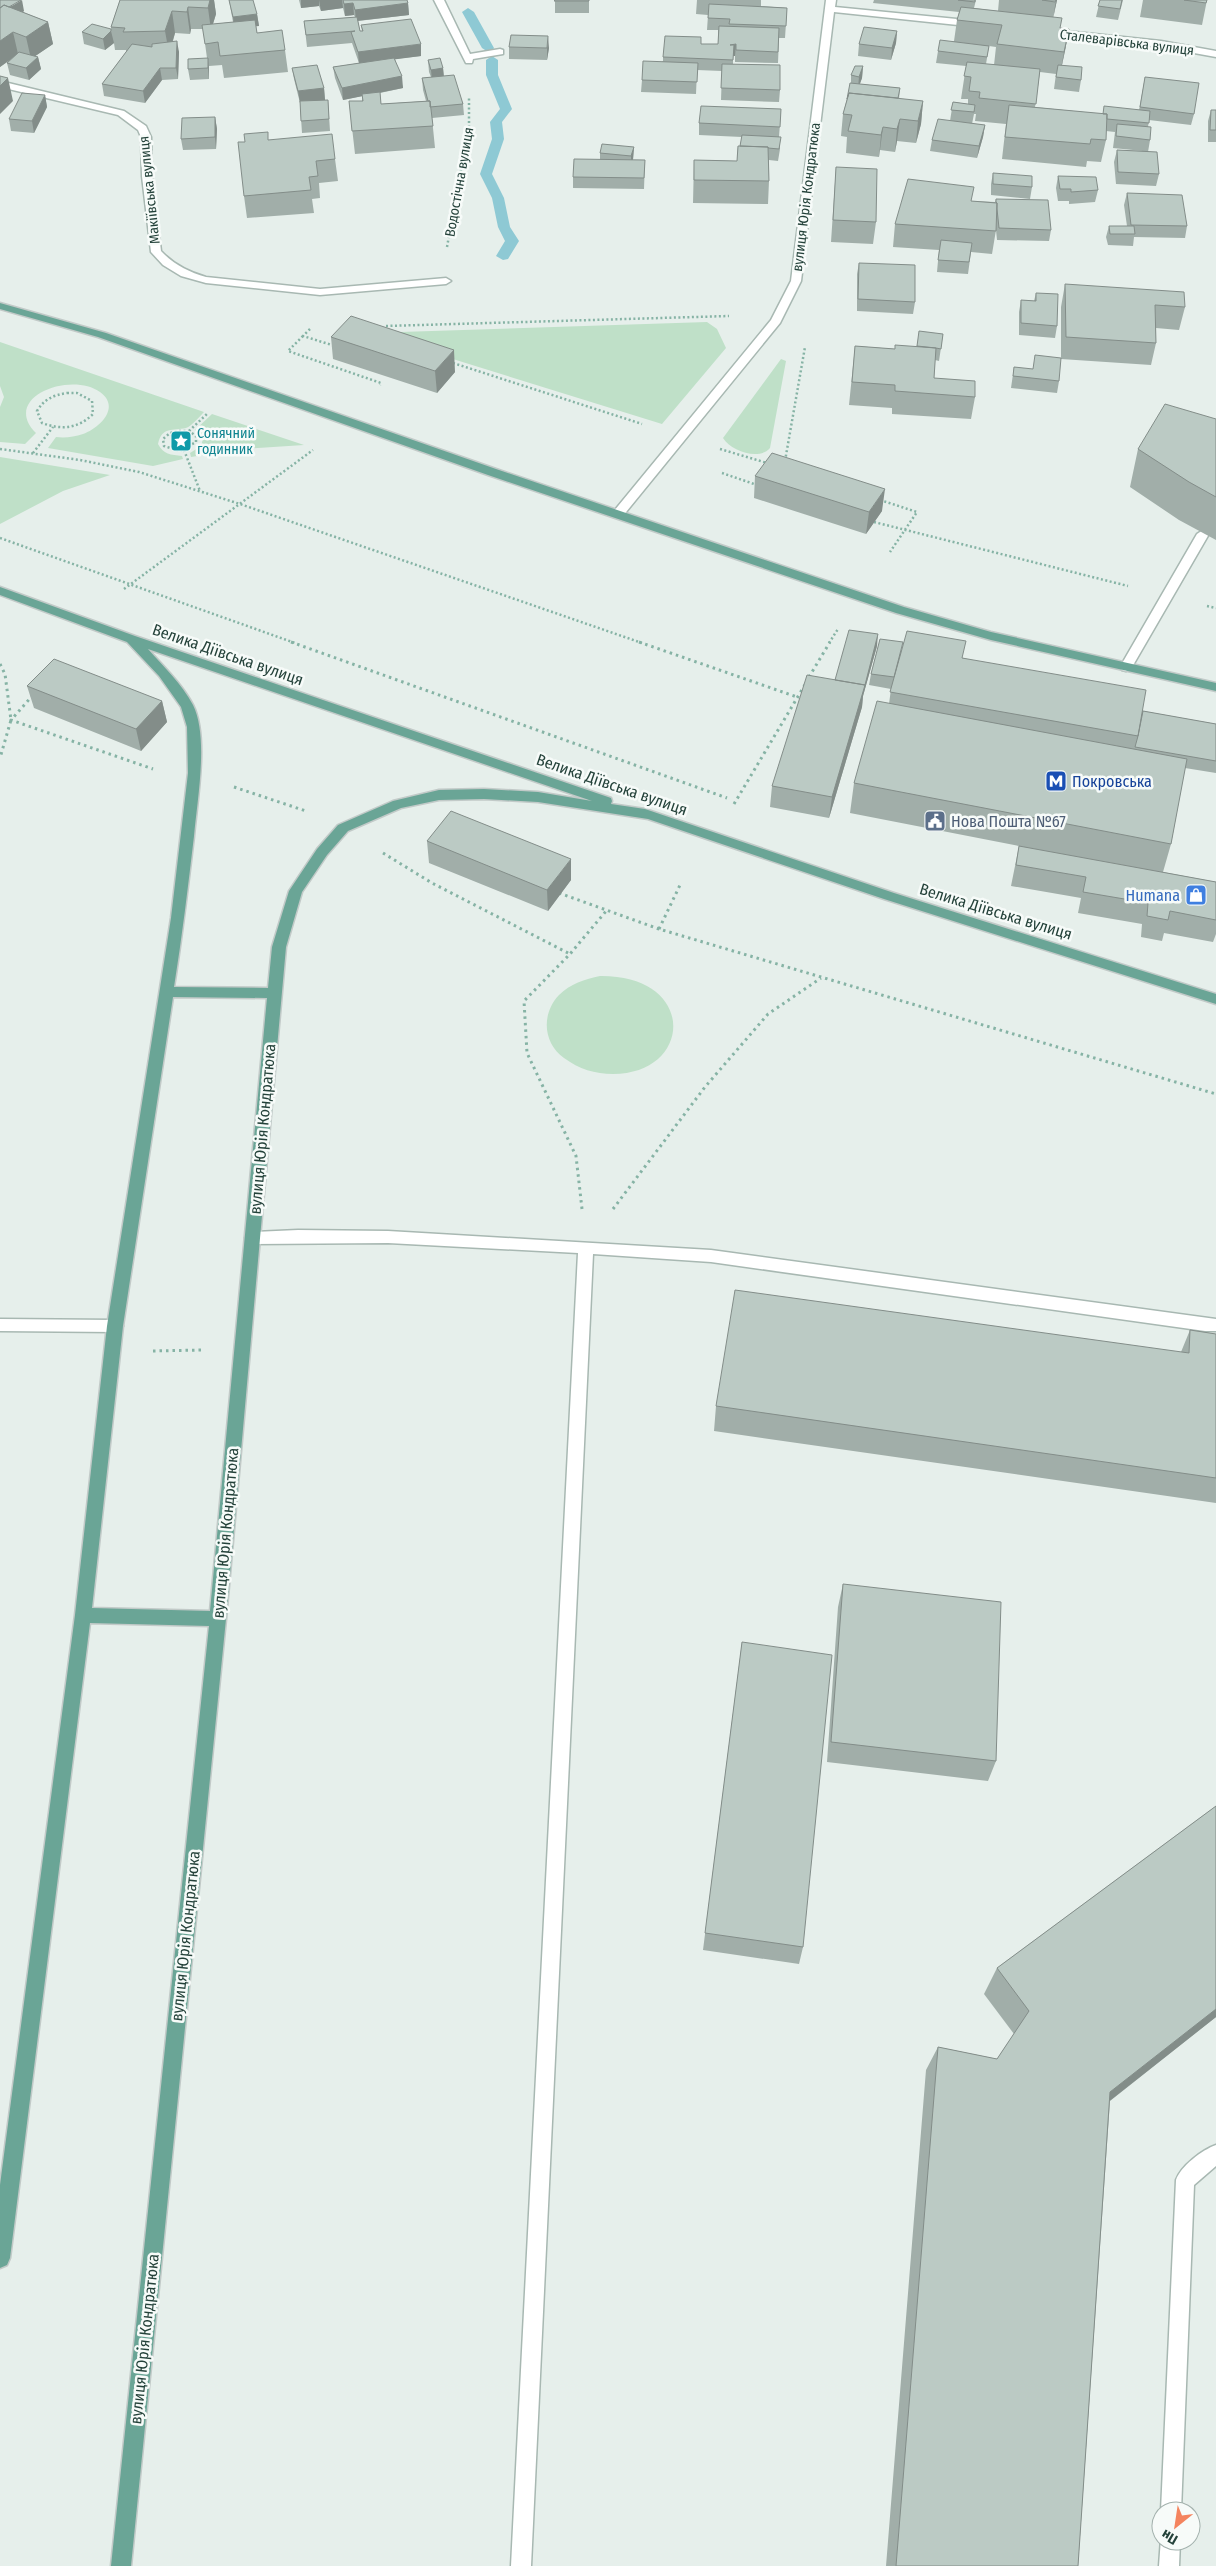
<svg xmlns="http://www.w3.org/2000/svg" width="1216" height="2566" viewBox="0 0 1216 2566" font-family="'Fira Sans Condensed',sans-serif">
<style>
.green{fill:#bfe0c8}
.lines{fill:none;stroke-linecap:round;stroke-linejoin:round}
.stream{fill:#8ec9d4;fill-rule:evenodd}
.minor-casing{stroke:#a8b8b2;stroke-width:3}
.major-casing{stroke:#c2cac8;stroke-width:3}
.path-far1{stroke:#86b3a5;stroke-width:2.5;stroke-dasharray:2 2.5;stroke-linecap:butt}
.path{stroke:#86b3a5;stroke-width:3;stroke-dasharray:2.5 4;stroke-linecap:butt}
.minor{fill:#fff;fill-rule:evenodd}
.major{fill:#6aa596;fill-rule:evenodd}
.wall{fill:#a1aea9;fill-rule:evenodd}
.shaded-wall{fill:#838d89}
.building{fill:#bbcac4;stroke:#838d89}
.labels{text-anchor:middle;stroke-width:5;stroke-linejoin:round;paint-order:stroke}
.far-street-label{font-size:14px;fill:#24423a;stroke:#f7fbf9}
.far-culture-label{font-size:14px;fill:#0d838f;stroke:#f7fbf9;text-anchor:start}
.street-label{font-size:16px;fill:#24423a;stroke:#f7fbf9}
.transit-label{font-size:16px;fill:#164399;stroke:#f7fbf9;text-anchor:start}
.service-label{font-size:16px;fill:#4e5e75;stroke:#f7fbf9;text-anchor:start}
.shop-label{font-size:16px;fill:#366cbe;stroke:#f7fbf9;text-anchor:end}
</style>
<rect width="100%" height="100%" fill="#e6efeb"/>
<path class="green" d="M707 322 717 329 726 348 662 424 369 333Z
M0 342 204 412C200 416 192 426 186 428 173 431 162 426 158 444 163 454 171 455 182 456L183 459 153 466 48 448 56 437C65 438 74 437 83 434 100 428 121 407 100 392 71 371 0 397 36 433L25 444 0 442V407L4 397 0 386Z
M781 359 786 361 770 448C759 461 731 451 723 438Z
M212 414 304 445 241 449 191 457 190 453 201 446 203 439 195 430Z
M0 457 110 475 63 491 0 524Z
M600 976C698 975 693 1074 613 1074 595 1074 579 1069 564 1058 543 1043 541 1014 559 995 570 984 585 979 600 976Z"/>
<g class="lines">
<path class="stream" d="M468 8 474 12 494 48 492 51 488 52 482 48 462 12Z
M492 56 498 60V75L512 109 502 122 504 139 492 174 504 198 510 227 519 241 508 259 503 260 496 256 505 241 498 227 492 198 480 174 492 139 490 122 500 109 486 75V60Z"/>
<g class="minor-casing">
<path id="minor" d="M434 0H444L470 54 500 49 503 50V54L473 59 472 63H466Z
M826 0H836L835 7 977 21 982 24 977 27 834 12 801 281 780 323 622 517H614V511L771 320 791 281Z
M1047 29 1161 41 1216 51V57L1161 47 1044 34 1042 32Z
M0 81 124 111 146 126 151 137 152 176 161 251C174 265 189 272 206 277L320 289 446 278 451 281 446 284 320 295 206 283 181 276 163 265 151 252 142 176 141 137 138 130 118 115 0 87Z
M1203 530 1209 534 1132 667 1126 671 1122 670 1120 667 1197 534Z
M298 1230 388 1231 711 1250 1216 1319V1331H1205L711 1262 593 1254 531 2566H511L578 1253 388 1243 252 1244 247 1242 245 1238 247 1234 252 1232Z
M0 1319 115 1320 120 1321 123 1326 120 1331 115 1332 0 1331Z
M1216 2145V2166L1194 2185 1181 2511H1161L1176 2180C1181 2166 1202 2150 1216 2145Z
M1161 2538V2541H1180L1179 2566H1159Z"/>
</g>
<g class="major-casing">
<path id="major" d="M0 303 106 333 496 469 904 607 991 632 1216 683V691L991 640 896 613 488 475 98 337 0 309Z
M0 587 135 636 611 798 612 801 611 804 645 809 894 893 1216 994V1004L884 899 648 819 538 802 484 799 439 800 401 808 348 831 327 855 302 892 286 947 226 1619 131 2566H111L209 1626 90 1623 10 2258 7 2265 0 2268V2185L75 1615 107 1326 171 918 188 773 187 727 181 707 159 676 127 642 0 595ZM148 649 592 801 538 792 484 789 439 790 393 801 338 825 317 849 289 891 272 947 268 988 174 987C182 937 188 887 194 836 197 801 209 737 193 705 182 684 163 666 148 649ZM173 997 267 998 210 1611 92 1608 123 1326Z"/>
</g>
<path class="path-far1" d="M447 247 469 126V98
M386 326 729 316
M310 329 303 336 335 346
M303 336 288 351 381 383 380 385
M453 363 642 424
M67 393H77L92 401 93 414C78 429 61 430 42 423L37 411C44 399 54 395 67 393Z
M179 431H189L196 436V442L180 451 164 446 163 439 170 433Z
M189 431 208 413
M0 449 80 460 139 472 240 504 642 643
M720 449 767 463
M184 450 200 491
M33 453 53 427
M785 461 805 347
M722 473 757 485
M880 500 917 512 890 552
M874 522 1128 586
M0 538 295 643
M124 589 313 450
M1207 606 1216 608
M829 643 838 629"/>
<path class="path" d="M291 642 727 798
M639 642 797 697
M0 664 5 674 11 720 0 758
M809 677 830 642
M33 695 11 720 153 769
M234 787 306 811
M734 804 806 683
M383 853 432 883 570 954
M559 893 659 929 1216 1094
M659 929 681 883
M582 1209 576 1156 527 1053 524 1001 570 954 607 910
M613 1209 705 1087 768 1014 821 978
M153 1351 202 1350"/>
<use href="#minor" class="minor"/>
<use href="#major" class="major"/>
</g>
<path class="wall" d="M0 0 24 11 23 12 48 22 53 44 35 56 38 57 41 69 29 80 10 75 7 63 13 58 0 67Z
M120 0H214L216 14 213 24 233 22 229 0 257 14 259 26H256L257 33 285 50 288 72 224 78 222 65 209 66V79L190 80 188 69 207 58 203 29H191L190 34 175 33 173 41 179 52 178 79 162 80 145 103 104 96 102 84 126 52V50H115L114 43 105 50 84 44 82 32 111 29V27Z
M299 0H407L408 3 409 15 358 21 360 31H362L361 25 421 56 395 59 403 88 380 93 381 104 426 101 423 90 422 78 431 77 429 72 428 60 443 68 444 76 463 104 464 115 432 118 435 148 355 154 349 101H362V96L343 100 335 78 333 67 359 63 352 43 307 47 304 21 355 17 354 15 345 16 343 8 321 11 319 6 301 8Z
M555 0H589V13H555Z
M697 0H761V6L787 8 785 38H779L778 63 735 62V56H733V64L780 90 779 102 721 100 722 71 697 70 696 94 641 92 642 80 663 61V57L701 44H718V30H707L708 15 696 14Z
M874 0H976L974 8 998 11 999 0H1057L1053 17 1060 28 1069 29 1062 65 1081 80 1079 92 1054 89 1056 74 1040 72 1035 107 1103 114 1139 110 1145 77 1194 114 1191 125 1149 120 1148 127 1150 140 1148 152 1159 174 1156 186 1116 184 1114 162 1117 150 1143 151 1113 148 1115 132 1106 131V140L1101 162 1087 161 1086 167 1002 159 1006 124 975 121 976 114H974L972 124 985 125 983 137 977 158 930 151 932 140 950 121 953 102 968 104V99H961L966 66 936 63 938 51 954 41 957 20 959 12 873 3ZM989 46 996 47 994 65 986 64Z
M1100 0H1123L1118 20 1096 17Z
M1143 0H1207L1202 25 1140 17Z
M897 31 896 43 891 60 858 56 859 44Z
M509 47 549 48 547 60 509 59Z
M863 66 862 78 860 84 900 88 899 99 923 101 921 124 916 143 897 141 895 152 880 150 879 157 846 153 847 137 841 136 843 114 851 83V75Z
M292 68 324 88 325 100H328L330 131 302 133 300 103 294 79Z
M45 95 47 107 34 133 11 131 9 119Z
M781 109 779 137 780 149 778 161 769 160V181L768 204 693 203 694 160 737 161 738 146H740L742 137 699 135V123Z
M1211 110H1216V142H1208V121Z
M215 117 217 129 216 149 183 150 181 139Z
M269 140 335 159 338 181 319 183 320 198 312 199 314 213 247 218 244 196Z
M634 147 633 160H645L644 189 573 188V177L600 160V153Z
M836 167 876 222 873 244 831 242Z
M993 173 1032 187 1030 199 991 195V184Z
M1058 176 1098 190 1095 202 1069 204V201H1058L1056 188Z
M1127 193 1187 226 1185 238 1134 237 1133 246 1108 245 1106 237 1109 226H1127L1124 205Z
M996 199 1051 230 1049 241 997 240 996 230 992 254 971 252 968 274 937 272 939 250 893 247 895 224 972 201 995 202Z
M859 263 915 302 913 314 857 311V274Z
M1065 284 1185 307 1179 330 1156 328V343L1151 365 1061 359V307Z
M1036 293 1057 326 1055 338 1019 335V312L1021 300 1034 301Z
M943 334 939 361 935 360 934 378 975 397 971 419 892 414V408L849 405 855 346 895 349 916 346Z
M331 337 455 372 437 393 333 359Z
M1014 367 1059 381 1057 393 1011 388Z
M1216 419V540L1179 520 1130 487 1138 449Z
M755 476 882 511 866 534 754 498Z
M877 646 863 696 862 707 829 818 770 807 772 786 834 680Z
M902 651 964 658 1143 711 1216 724V773L1185 768 1171 844 1163 872 1216 882V934L1213 942 1164 933 1162 941 1141 937 1142 924 1078 913 1081 898 1011 886 1019 846 850 813 854 783 889 704 891 689 869 685 871 674Z
M27 686 162 701 167 722 141 751 34 708Z
M427 841 571 880 548 911 429 863Z
M1190 1330 1216 1334V1503L714 1431 716 1406 1181 1352Z
M843 1584 996 1761 988 1781 827 1762 838 1607Z
M742 1642 803 1947 799 1964 703 1950Z
M1216 1806V2017L1110 2101 1078 2566H886L926 2070 938 2047 997 2059 1014 2034 984 1994 997 1968Z"/>
<path class="shaded-wall" d="M22 0 24 11 0 26V13Z
M210 0H214L216 14 211 30 208 8Z
M301 0H319V6L301 8Z
M319 0H342L343 8 321 11Z
M1056 0H1057L1052 24Z
M353 3 354 15 345 16 344 4Z
M408 3 409 15 356 21 355 10Z
M188 7 191 29 190 34 187 12Z
M172 11 175 33 169 53 165 31Z
M257 14 259 26 234 28 233 17Z
M48 22 53 44 31 59 26 37Z
M1069 29 1065 51 1060 74 1064 52Z
M111 31 114 43 105 50 103 39Z
M897 31 896 43 891 60 892 48Z
M13 32 18 54 0 67V41Z
M548 36 549 48 547 60V48Z
M177 41 179 52 178 79 176 68Z
M421 44V56L359 64 358 52Z
M736 44 735 56H733L732 72 733 56 730 45Z
M38 57 41 69 29 80 26 68Z
M208 58 209 70V79L208 68Z
M863 66 862 78 858 88 859 77Z
M160 68 162 80 145 103 143 91Z
M443 68 444 80 432 81 431 70Z
M402 76 403 88 343 100 342 88Z
M8 78 13 101 0 114V86Z
M324 88 325 100 300 103 298 91Z
M45 95 47 107 34 133 32 121Z
M923 101 921 124 916 143 918 121Z
M215 117 217 129 216 149 215 137Z
M900 119 897 141 895 152 897 129Z
M985 125 983 137 977 158 979 146Z
M883 127 880 150 879 157 881 135Z
M634 147 633 159 631 168V156Z
M454 350 455 372 437 393 435 371Z
M885 489 882 511 866 534 869 512Z
M878 634 877 646 863 696 862 707 829 818 832 797Z
M162 701 167 722 141 751 136 729Z
M571 859V880L548 911 547 890Z
M1216 2009V2017L1093 2114 1110 2092Z"/>
<path class="building" d="M0 0H21L9 7 4 5 0 8Z
M120 0H210L208 8 188 7 187 12 172 11 165 31 123 32 125 28 111 27Z
M229 0H253L257 14 233 17Z
M343 0H407L408 3 355 10 353 3 344 4Z
M555 0H589V1H554Z
M958 0H975V2Z
M1042 0H1056L1055 2Z
M1100 0H1122L1120 9 1098 6Z
M1184 0H1207L1206 3Z
M709 4 787 8 786 26 729 24 730 19 708 18Z
M4 5 48 22 26 37 13 32 0 41V8Z
M961 7 1062 18 1060 28 1069 29 1064 52 997 44 1002 25 957 20Z
M357 17 360 31H363L361 25 411 19 421 44 358 52 351 32 355 31 306 35 304 21Z
M255 20 257 33 282 30 285 50 220 56 218 42 205 44 202 25Z
M92 24 111 29V31L103 39 82 32Z
M719 26 779 28 778 52 736 50V44L730 45H734L733 60 663 57 665 36 701 37V44H718Z
M864 27 897 31 892 48 859 44Z
M511 35 548 36 547 48 509 47Z
M940 40 989 46 987 57 938 51Z
M177 41 176 68H160L143 91 102 84 132 44 152 47V44Z
M19 52 38 57 26 68 7 63Z
M208 58V68L188 69V59Z
M394 58 402 76 342 88 333 67Z
M440 58 443 68 431 70 428 60Z
M643 61 698 63 697 82 642 80Z
M967 62 1040 69 1036 104 979 98 980 92 969 91 971 77 964 76Z
M722 64 780 65V90L721 88Z
M317 65 324 88 298 91 292 68Z
M1058 65 1082 67 1081 80 1056 77Z
M855 66H863L859 77 851 75Z
M454 75 463 104 430 107V101H428L422 78Z
M0 76 8 78 0 86Z
M1145 77 1199 83 1194 114 1140 107Z
M850 83 900 88 898 98 849 93 847 99Z
M380 92 381 104 430 101 433 126 352 131 349 101H363L362 94Z
M22 93 45 95 32 121 9 119Z
M849 93 923 101 918 121 900 119 897 129 883 127 881 135 848 131 852 115 843 114Z
M328 100 329 119 301 121 300 101Z
M953 102 975 105 974 112 951 110Z
M1009 105 1107 114 1106 140 1091 139 1090 144 1005 137Z
M701 106 781 109 780 127 699 123Z
M1104 106 1150 111 1149 123 1107 119V114H1103Z
M1211 110H1216V130H1210Z
M215 117V137L181 139 182 118Z
M938 119 985 125 979 146 932 140Z
M1117 124 1151 127 1150 140 1116 136Z
M268 132V140L332 134 335 159 316 161 318 176 309 177 311 190 244 196 238 142H245L244 134Z
M742 135 781 137 779 149 768 148V147L740 146Z
M602 144 634 147 631 156 600 153Z
M738 146 768 147 769 181 694 180V160L737 161Z
M1117 150 1157 152 1159 174 1118 172Z
M574 159 645 160 644 178 573 177Z
M836 167 877 169 876 222 833 220Z
M993 173 1032 176V187L993 184Z
M1058 176 1096 177 1098 190 1071 192V189H1060Z
M908 179 974 187 971 201 997 203 996 231 895 224Z
M1127 193 1182 195 1187 226 1131 225Z
M996 199 1048 200 1051 230 999 228 997 209V203L996 202Z
M1109 226H1134L1135 234H1110Z
M941 240 972 243 969 262 938 260Z
M859 263 915 265V302L858 299Z
M1065 284 1184 292 1185 307 1155 305 1156 343 1066 337Z
M1036 293 1058 294 1057 326 1021 323V300L1036 301Z
M351 316 454 350 435 371 331 337Z
M919 331 943 334 941 349 936 348 917 346Z
M895 345 936 348 934 378 975 381V397L895 391V385L852 382 855 346 895 349Z
M1035 355 1061 358 1059 381 1013 376 1014 367 1033 369Z
M1165 404 1216 419V497L1189 482 1138 449Z
M772 453 885 489 869 512 755 476Z
M849 630 878 634 865 685 835 680Z
M907 631 966 641 962 658 1146 690 1138 736 890 692Z
M880 639 903 642 894 677 871 674Z
M54 659 162 701 136 729 27 686Z
M807 675 865 685 832 797 772 786Z
M877 701 1187 759 1171 844 854 783Z
M1143 711 1216 724V761L1135 747 1138 736Z
M451 811 571 859 547 890 427 841Z
M1019 846 1216 882V920L1170 911 1168 920 1147 916 1148 903 1083 892 1086 877 1016 865Z
M735 1290 1189 1353 1190 1330 1216 1334V1478L716 1406Z
M843 1584 1001 1602 996 1761 831 1742Z
M742 1642 832 1655 803 1947 705 1933Z
M1216 1806V2009L1110 2092 1078 2566H896L938 2047 997 2059 1029 2011 997 1968Z"/>
<defs>
<g id="sight-square" transform="scale(1.125)"><rect x="-9" y="-9" width="18" height="18" rx="4" fill="#0f9aa8" stroke="#f7fbf9"/><path d="M0-6L1.8-2.2L6-1.7L2.9 1.2L3.7 5.4L0 3.3L-3.7 5.4L-2.9 1.2L-6-1.7L-1.8-2.2Z" fill="#fff"/></g>
<g id="metro-square" transform="scale(1.125)"><rect x="-9" y="-9" width="18" height="18" rx="4" fill="#1a4fb4" stroke="#f7fbf9"/><path d="M-5.5 5V-5H-3L0 0L3-5H5.5V5H3V-.5L0 4L-3-.5V5Z" fill="#fff"/></g>
<g id="civic-square" transform="scale(1.125)"><rect x="-9" y="-9" width="18" height="18" rx="4" fill="#5c6f8a" stroke="#f7fbf9"/><path d="M-.6-6.5H3V-4.5H.6V-3L4-1V1h2V6H-6V1h2V-1L-.6-3ZM-1.2 2.5V6h2.4V2.5Z" fill="#fff"/></g>
<g id="shop-square" transform="scale(1.125)"><rect x="-9" y="-9" width="18" height="18" rx="4" fill="#3f7fe0" stroke="#f7fbf9"/><path d="M-5-2.5h2.3a2.7 3.5 0 0 1 5.4 0H5L5.5 6h-11ZM-1.5-2.5h3a1.5 2.3 0 0 0-3 0Z" fill="#fff"/></g>
</defs>
<g fill-rule="evenodd">
<use href="#sight-square" x="181" y="441"/>
<use href="#metro-square" x="1056" y="781"/>
<use href="#civic-square" x="935" y="821"/>
<use href="#shop-square" x="1196" y="895"/>
</g>
<g class="labels">
<g class="far-street-label">
<text transform="translate(1127 42) rotate(7)" y="5">Сталеварівська вулиця</text>
<text transform="translate(459 182) rotate(-80)" y="5">Водостічна вулиця</text>
<text transform="translate(149 190) rotate(-96)" y="5">Макіївська вулиця</text>
<text transform="translate(806 197) rotate(-83)" y="5">вулиця Юрія Кондратюка</text>
</g>
<g class="far-culture-label">
<text x="197" y="438">Сонячний<tspan x="197" dy="16">годинник</tspan></text>
</g>
<g class="street-label">
<text transform="translate(228 654) rotate(19)" y="6">Велика Діївська вулиця</text>
<text transform="translate(612 784) rotate(19)" y="6">Велика Діївська вулиця</text>
<text transform="translate(996 911) rotate(17)" y="6">Велика Діївська вулиця</text>
<text transform="translate(262 1129) rotate(-85)" y="6">вулиця Юрія Кондратюка</text>
<text transform="translate(225 1533) rotate(-85)" y="6">вулиця Юрія Кондратюка</text>
<text transform="translate(185 1936) rotate(-84)" y="6">вулиця Юрія Кондратюка</text>
<text transform="translate(144 2339) rotate(-84)" y="6">вулиця Юрія Кондратюка</text>
</g>
<g class="transit-label">
<text x="1072" y="787">Покровська</text>
</g>
<g class="service-label">
<text x="951" y="827">Нова Пошта №67</text>
</g>
<g class="shop-label">
<text x="1180" y="901">Humana</text>
</g>
</g>
<g transform="translate(1176 2526) rotate(210)"><circle r="24" fill="#f7fbf9" stroke="#a3b1ad"/>
<path d="M0-4L9 19L0 12L-9 19Z" fill="#f4845f"/>
<text y="-8" font-size="14" font-weight="bold" text-anchor="middle" fill="#24423a">Пн</text>
</g>
</svg>
